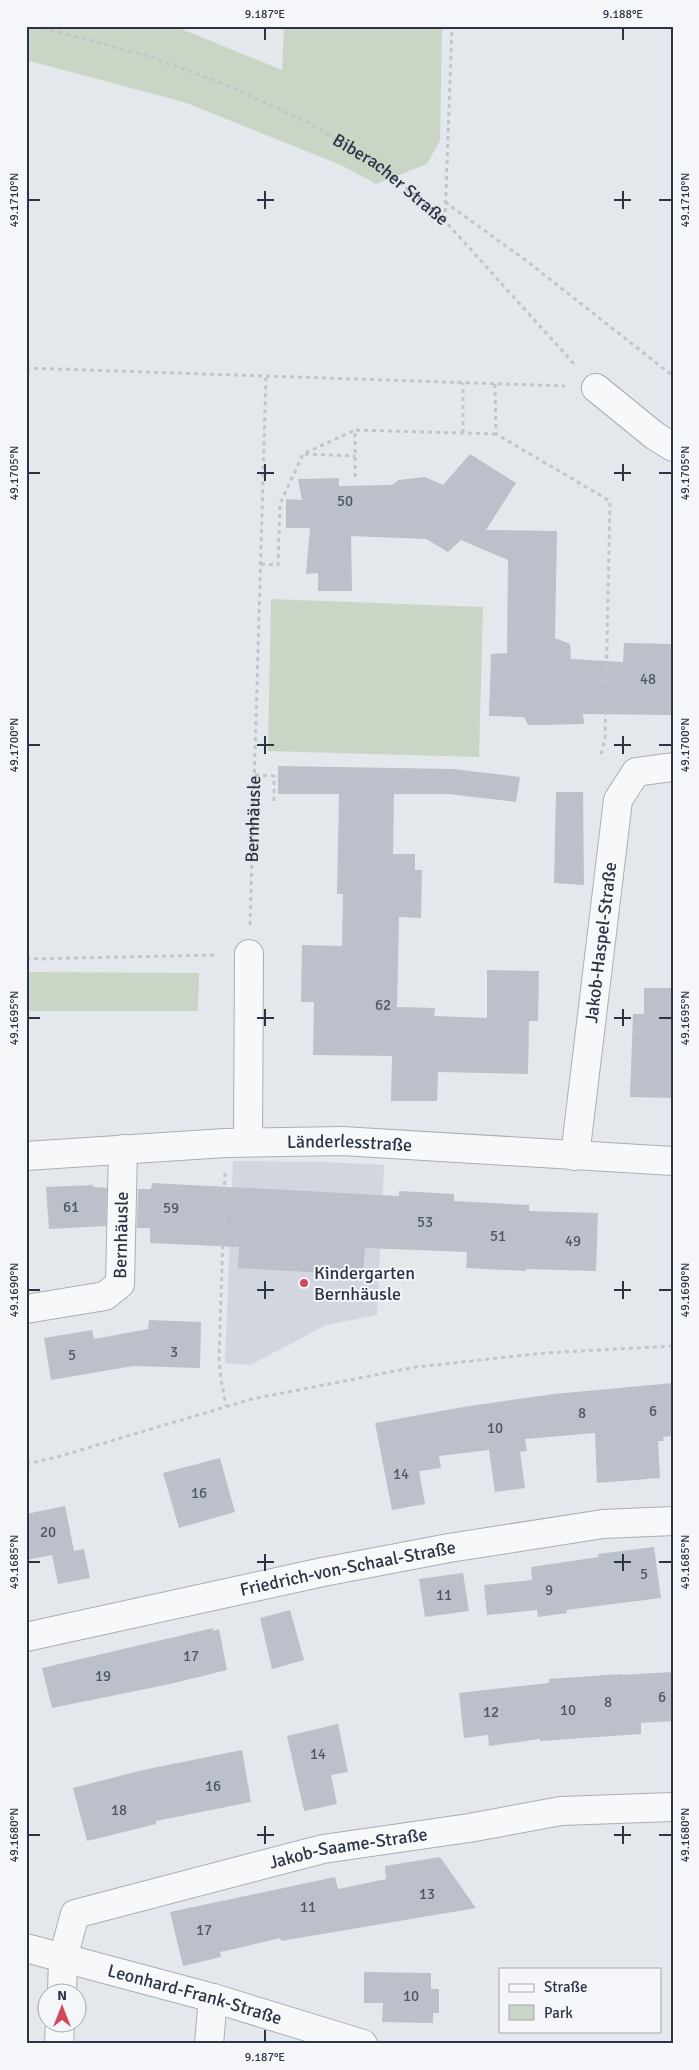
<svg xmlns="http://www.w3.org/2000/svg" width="699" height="2070" viewBox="0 0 699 2070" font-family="Signika,sans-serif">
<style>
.built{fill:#d2d6de}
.green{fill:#c9d6c5}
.building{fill:#bbc0ca}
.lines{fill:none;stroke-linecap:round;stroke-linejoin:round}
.minor-casing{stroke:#a9aeb7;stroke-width:30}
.path{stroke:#c2c5cb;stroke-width:3;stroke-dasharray:4 4;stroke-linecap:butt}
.minor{stroke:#f7f8fa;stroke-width:28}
.ticks{fill:none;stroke:#2b3445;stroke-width:2}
.poi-dot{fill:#d1495b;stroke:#f4f6f9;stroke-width:2}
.labels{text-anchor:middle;stroke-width:4;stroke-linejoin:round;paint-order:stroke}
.number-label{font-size:15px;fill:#4f5766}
.street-label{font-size:18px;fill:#2b3445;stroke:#f4f6f9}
.poi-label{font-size:18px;fill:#2b3445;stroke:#f4f6f9;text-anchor:start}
.neatline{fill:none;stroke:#2b3445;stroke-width:2}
.ticks-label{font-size:12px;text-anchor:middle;fill:#2b3445}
</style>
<rect width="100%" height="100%" fill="#e4e7ec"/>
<path class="built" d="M233 1161 325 1162 384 1165 377 1315 326 1325 250 1365 225 1363Z"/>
<path class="green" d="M26 26H174L282 70 284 26H442L440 140 427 164 376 184 343 166 184 102 26 60Z
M271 599 483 607 479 757 268 751Z
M26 972 199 973 198 1011H26Z"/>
<path class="building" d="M470 454 516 483 486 530 557 531 555 638 570 644 571 659 623 662 624 643 673 644V715L583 714 584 724 544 725H528L524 717 489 716 491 654 507 653 508 560 461 540 448 552 426 539 351 536 352 591H318V573L306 574 310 528H286V499L302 500 298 479 339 478V486L392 485 399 480 425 477 443 485Z
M278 766 453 769 520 777 516 802 448 794H394L393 854H415V870H422L421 918 399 917 397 1007 435 1008 434 1016 487 1018V970L539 971 538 1021H529L528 1074 438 1072 437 1101H391L392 1056 313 1055 314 1002H301L302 945 342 946 343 894H337L339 794H278Z
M556 792H583L584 885 554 883Z
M644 988H673V1098L630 1097 633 1014H644Z
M152 1183 399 1196V1191L454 1194V1201L529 1205V1211L598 1213 596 1271 526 1269V1271L466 1268 467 1252 365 1248 363 1275 238 1268 239 1247 150 1243V1228H137L138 1189H151Z
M93 1185V1187L107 1188 106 1226 49 1229 46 1187Z
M149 1320 201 1322 200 1368 133 1366 51 1380 44 1338 92 1330 94 1339 148 1329Z
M673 1383V1436L663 1437 664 1441H658L660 1478 597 1483 595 1433 525 1439 527 1451 520 1452 525 1488 495 1492 489 1450 439 1456 441 1468 419 1471 425 1504 392 1510 375 1423 463 1407 554 1394Z
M220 1458 235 1512 179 1528 163 1473Z
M65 1506 74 1551 84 1549 90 1578 58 1584 52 1555 26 1560V1514Z
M654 1547 661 1598 566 1610 567 1613 538 1617 537 1610 487 1615 484 1585 532 1580 531 1567 599 1557 598 1554Z
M463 1573 469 1611 425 1617 419 1579Z
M290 1610 304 1660 272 1669 260 1618Z
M213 1628V1631L219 1629 227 1670 170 1684 52 1708 42 1668Z
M673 1672V1721L641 1723V1734L540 1741V1739L489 1746 488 1735 464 1738 459 1693 549 1683V1679L622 1674V1675Z
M338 1724 348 1772 331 1775 337 1804 304 1811 287 1736Z
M242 1750 251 1802 156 1821V1824L87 1841 73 1788 143 1770Z
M440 1857 476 1908 281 1941 280 1938 225 1951 220 1952 221 1957 183 1966 170 1912 335 1877 338 1889 386 1879 385 1866Z
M364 1972 431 1973V1989H439V2013H433V2023L382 2022 383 2003H364Z"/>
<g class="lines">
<g class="minor-casing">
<g id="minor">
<path d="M596 388 655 436 673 447"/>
<path d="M248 1142 249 954"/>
<path id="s3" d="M26 1156 225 1143 342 1141 673 1161"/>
<path id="s4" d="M575 1156 618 800 636 772 673 767"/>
<path id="s5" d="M26 1309 105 1296 120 1284 123 1149"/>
<path id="s6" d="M26 1637 323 1572 449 1548 603 1524 673 1521"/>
<path id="s7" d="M26 1948 213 1998 363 2044"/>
<path id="s8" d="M62 1992 63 1958 75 1914 323 1849 469 1828 561 1811 673 1807"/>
<path d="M59 2044 60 2022"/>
<path d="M209 2044 213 1998"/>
</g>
</g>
<g class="path">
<path id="s1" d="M35 26 148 56 229 86 307 122 378 164 445 221 575 365"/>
<path d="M445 202 528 262 673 376"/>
<path d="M445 220 452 26"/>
<path d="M26 368 565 386"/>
<path d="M495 384 496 434 610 501 605 739 601 754"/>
<path d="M463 433V383"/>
<path d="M305 454 355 456"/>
<path d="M355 477V430L496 434"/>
<path d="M261 564 278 565 280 504 303 454 355 430"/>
<path d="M255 775 274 776V802"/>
<path id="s2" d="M250 925 266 376"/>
<path d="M26 959 218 955"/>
<path d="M225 1173 219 1360 221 1379 226 1406"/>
<path d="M26 1464 57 1457 252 1399 416 1367 544 1353 673 1346"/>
</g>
<use href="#minor" class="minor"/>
</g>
<path class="ticks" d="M265 28V40M623 28V40M265 191V209M623 191V209M28 200H40M257 200H274M614 200H631M659 200H672M265 464V481M623 464V481M28 473H40M257 473H274M614 473H631M659 473H672M265 736V754M623 736V754M28 745H40M257 745H274M614 745H631M659 745H672M265 1009V1026M623 1009V1026M28 1018H40M257 1018H274M614 1018H631M659 1018H672M265 1281V1299M623 1281V1299M28 1290H40M257 1290H274M614 1290H631M659 1290H672M265 1554V1571M623 1554V1571M28 1562H40M257 1562H274M614 1562H631M659 1562H672M265 1826V1844M623 1826V1844M28 1835H40M257 1835H274M614 1835H631M659 1835H672M265 2030V2042"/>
<circle class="poi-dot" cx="304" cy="1283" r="5"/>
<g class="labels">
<g class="number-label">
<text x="345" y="506">50</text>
<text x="648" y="684">48</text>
<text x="383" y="1010">62</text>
<text x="71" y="1212">61</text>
<text x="171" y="1213">59</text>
<text x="425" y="1227">53</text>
<text x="498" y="1241">51</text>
<text x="573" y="1246">49</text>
<text x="174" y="1357">3</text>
<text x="72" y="1360">5</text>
<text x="653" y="1416">6</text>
<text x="582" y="1418">8</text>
<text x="495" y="1433">10</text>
<text x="401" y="1479">14</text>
<text x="199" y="1498">16</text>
<text x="48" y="1537">20</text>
<text x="644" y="1579">5</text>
<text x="549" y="1595">9</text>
<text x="444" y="1600">11</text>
<text x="191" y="1661">17</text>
<text x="103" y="1681">19</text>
<text x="662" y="1702">6</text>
<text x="608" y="1707">8</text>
<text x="568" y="1715">10</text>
<text x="491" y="1717">12</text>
<text x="318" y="1759">14</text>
<text x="213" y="1791">16</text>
<text x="119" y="1815">18</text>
<text x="427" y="1899">13</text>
<text x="308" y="1912">11</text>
<text x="204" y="1935">17</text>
<text x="411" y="2001">10</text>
</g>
<g class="street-label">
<text dy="6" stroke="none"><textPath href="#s1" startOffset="391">Biberacher Straße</textPath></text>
<text dy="6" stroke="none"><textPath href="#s2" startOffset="106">Bernhäusle</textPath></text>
<text dy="6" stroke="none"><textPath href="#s4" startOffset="215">Jakob-Haspel-Straße</textPath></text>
<text dy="6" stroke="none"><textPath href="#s3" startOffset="324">Länderlesstraße</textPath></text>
<text dy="6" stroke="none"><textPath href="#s5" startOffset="148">Bernhäusle</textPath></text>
<text dy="6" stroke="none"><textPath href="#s6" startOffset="329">Friedrich-von-Schaal-Straße</textPath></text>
<text dy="6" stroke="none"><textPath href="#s8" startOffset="361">Jakob-Saame-Straße</textPath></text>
<text dy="6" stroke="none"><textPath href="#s7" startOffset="175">Leonhard-Frank-Straße</textPath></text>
</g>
<g class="poi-label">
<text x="314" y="1279">Kindergarten<tspan x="314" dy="21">Bernhäusle</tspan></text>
</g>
</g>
<rect width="699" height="2070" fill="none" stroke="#f4f6f9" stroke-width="55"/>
<rect x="499" y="1968" width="162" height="65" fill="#f4f6f9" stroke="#a4a8b1"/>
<rect x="509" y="1984" width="25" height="8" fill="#f7f8fa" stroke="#a4a8b1"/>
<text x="544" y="1992" font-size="15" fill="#2b3445">Straße</text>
<rect x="509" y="2005" width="25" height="15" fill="#c9d6c5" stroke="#a4a8b1"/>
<text x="544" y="2018" font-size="15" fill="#2b3445">Park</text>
<g transform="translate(62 2008)"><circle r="24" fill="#f4f6f9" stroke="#a4a8b1"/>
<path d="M0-4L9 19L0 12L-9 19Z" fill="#d1495b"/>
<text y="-8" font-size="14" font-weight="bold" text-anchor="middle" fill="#2b3445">N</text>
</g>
<rect x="28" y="28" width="644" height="2014" class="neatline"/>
<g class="ticks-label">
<text x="265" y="18">9.187°E</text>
<text x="623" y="18">9.188°E</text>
<text transform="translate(14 200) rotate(-90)" y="4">49.1710°N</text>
<text transform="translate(685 200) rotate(-90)" y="4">49.1710°N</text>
<text transform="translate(14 473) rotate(-90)" y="4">49.1705°N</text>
<text transform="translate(685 473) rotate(-90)" y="4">49.1705°N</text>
<text transform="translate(14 745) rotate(-90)" y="4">49.1700°N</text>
<text transform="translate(685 745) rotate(-90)" y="4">49.1700°N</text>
<text transform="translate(14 1018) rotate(-90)" y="4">49.1695°N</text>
<text transform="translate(685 1018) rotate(-90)" y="4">49.1695°N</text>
<text transform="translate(14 1290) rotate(-90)" y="4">49.1690°N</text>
<text transform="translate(685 1290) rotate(-90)" y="4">49.1690°N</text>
<text transform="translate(14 1562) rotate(-90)" y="4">49.1685°N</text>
<text transform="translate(685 1562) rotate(-90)" y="4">49.1685°N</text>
<text transform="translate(14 1835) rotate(-90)" y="4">49.1680°N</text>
<text transform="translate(685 1835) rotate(-90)" y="4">49.1680°N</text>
<text x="265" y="2061">9.187°E</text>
</g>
</svg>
